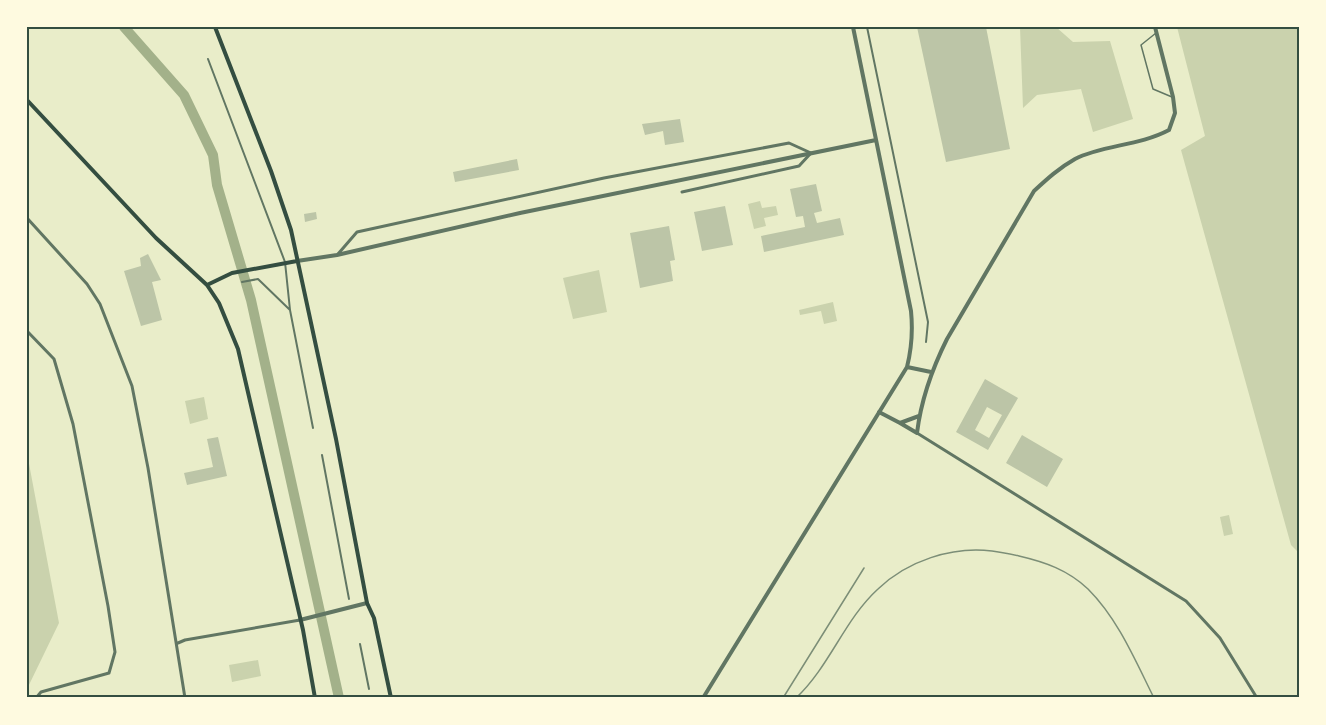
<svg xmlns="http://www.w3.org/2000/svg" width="1326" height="725" viewBox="0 0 1326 725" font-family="'Times New Roman',serif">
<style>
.green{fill:#cad2ad}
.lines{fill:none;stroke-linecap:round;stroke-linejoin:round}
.river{stroke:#a3b18a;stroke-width:10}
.building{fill:#bcc5a7;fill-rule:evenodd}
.service{stroke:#617663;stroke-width:1.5}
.pedestrian{stroke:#617663;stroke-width:2}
.minor{stroke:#617663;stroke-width:3}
.tertiary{stroke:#617663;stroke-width:4}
.secondary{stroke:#344e41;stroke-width:4}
.rail{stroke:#7c8e77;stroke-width:1.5}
.neatline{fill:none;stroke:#344e41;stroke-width:2}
</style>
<rect width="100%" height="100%" fill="#e9edc9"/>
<path class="green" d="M1020 27H1056L1073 42 1110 41 1133 119 1093 132 1081 89 1037 95 1023 108Z
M1177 27H1299V553L1291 545 1181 150 1205 136Z
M760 201 762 208 776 206 778 215 764 218 766 226 754 229 748 204Z
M599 270 607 312 573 319 563 278Z
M833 302 837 321 824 324 821 311 800 315 799 310Z
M204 397 208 419 190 424 185 401Z
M27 453 59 623 27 689Z
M1229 515 1233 534 1224 536 1220 517Z
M258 660 261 676 232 682 229 665Z"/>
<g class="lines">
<path class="river" d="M124 27 184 95 213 155 217 185 251 300 339 698"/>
</g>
<path class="building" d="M917 27H986L1010 149 946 162Z
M680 119 684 142 665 145 663 131 645 135 642 124Z
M517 159 519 170 455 182 453 172Z
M816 184 822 211 814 213 817 223 840 218 844 235 764 252 761 236 805 227 803 216 796 217 790 189Z
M725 206 733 245 702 251 694 212Z
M316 212 317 219 305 222 304 214Z
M669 226 675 260 670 261 673 281 640 288 630 233Z
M148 254 161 280 152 282 162 320 141 326 124 271 141 266 140 258Z
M985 379 1018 398 988 450 956 432ZM987 407 1002 415 989 438 975 430Z
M1022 435 1063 459 1047 487 1006 463Z
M218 437 227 476 187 485 184 473 213 467 207 439Z"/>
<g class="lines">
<path class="service" d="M1156 33 1141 45 1153 89 1172 97"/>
<path class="pedestrian" d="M867 27 928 322 926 342
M208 59 285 262 290 310 313 428
M242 282 258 279 290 310
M322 455 349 599
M360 644 369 689"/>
<path class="minor" d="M27 218 87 284 100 304 132 386 148 468 185 698
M338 254 357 232 604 178 789 143 811 153 799 166 682 192
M27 331 54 359 73 424 108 606 115 652 109 673 41 692 36 698
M917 433 1186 601 1220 638 1257 698
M178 643 185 640 300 620"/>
<path class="tertiary" d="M297 261 337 255 520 213 876 140
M907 367 931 372
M879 412 900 423 919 416
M900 423 917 433C921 400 932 369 947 339L1034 191C1047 179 1059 168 1075 159 1102 145 1139 146 1169 130L1175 113 1173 97 1155 27
M300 620 367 603
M703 698 907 367C912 347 913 331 911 311L853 27"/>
<path class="secondary" d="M215 27 271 171 291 230 336 439 367 603 374 618 391 698
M27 100 156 238 207 285 219 303 238 349 303 630 315 698
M207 285 232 273 297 261"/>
<path class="rail" d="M783 698 864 568
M796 698C830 666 844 620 878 589 907 561 952 546 992 551 1001 552 1010 554 1019 556 1045 562 1068 570 1088 589 1118 619 1135 660 1154 698"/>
</g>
<rect width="1326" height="725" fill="none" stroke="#fefae0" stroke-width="57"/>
<rect x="28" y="28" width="1270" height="668" class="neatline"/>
</svg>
